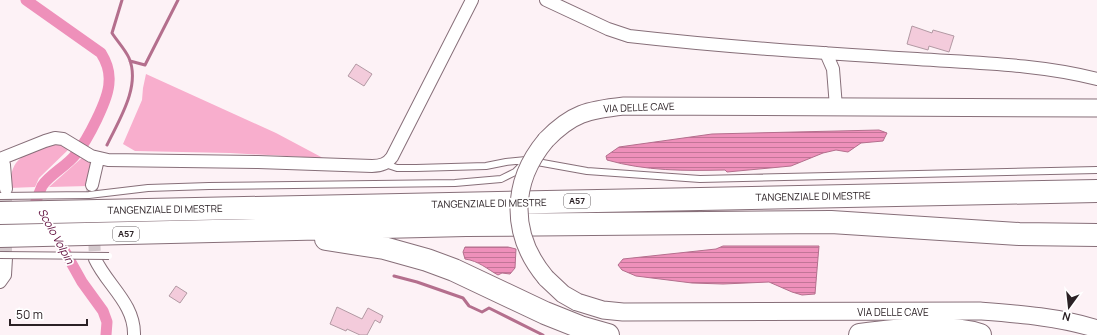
<svg xmlns="http://www.w3.org/2000/svg" width="1097" height="335" viewBox="0 0 1097 335" font-family="Manrope,sans-serif">
<style>
.green{fill:#f8aecd}
.water{fill:url(#water-rules);stroke:#b46f8d}
.lines{fill:none;stroke-linecap:round;stroke-linejoin:round}
.stream{stroke:#b46f8d;stroke-width:3}
.canal{stroke:#ee90ba;stroke-width:11}
.building{fill:#f3cbdb;stroke:#b299a3}
.street-tunnel{stroke:#d3c8cc;stroke-width:12;stroke-dasharray:12 6;stroke-linecap:butt}
.lane-casing{stroke:#876f79;stroke-width:8}
.street-casing{stroke:#876f79;stroke-width:14}
.secondary-casing{stroke:#876f79;stroke-width:19}
.highway-casing{stroke:#876f79;stroke-width:24}
.lane{stroke:#fff;stroke-width:6}
.street{stroke:#fff;stroke-width:12}
.secondary{stroke:#fff;stroke-width:17}
.highway{stroke:#fff;stroke-width:22}
.lane-bridge-casing{stroke:#876f79;stroke-width:8;stroke-linecap:butt}
.secondary-bridge-casing{stroke:#876f79;stroke-width:19;stroke-linecap:butt}
.lane-bridge{stroke:#fff;stroke-width:6}
.secondary-bridge{stroke:#fff;stroke-width:17}
.labels{text-anchor:middle;stroke-width:3.5;stroke-linejoin:round;paint-order:stroke}
.shield{fill:#fff;stroke:#6b6466;stroke-width:1}
.shield-label{font-size:9px;font-weight:bold;fill:#2b2125}
.street-label{font-size:10px;fill:#2b2125;stroke:#fff}
.water-label{font-size:11px;font-style:italic;fill:#5f0b3b;stroke:#fff}
</style>
<defs>
<pattern id="water-rules" width="6" height="5" patternUnits="userSpaceOnUse"><rect width="6" height="5" fill="#ee90ba"/><path d="M0 2.5h6" fill="none" stroke="#c17597"/></pattern>
</defs>
<rect width="100%" height="100%" fill="#fdf2f6"/>
<path class="green" d="M146 74 276 133 323 158 230 153 135 151 123 144 142 100 143 88Z
M56 144 63 145 70 148 39 178 35 187 9 188C10 180 11 170 16 163 24 153 44 145 56 144Z
M84 156 92 162 88 186 49 187Z"/>
<path class="water" d="M879 130 887 133 883 141 861 143 848 152 836 150 823 153 791 166 727 172 725 170C685 171 645 171 607 160L606 156 619 147 712 134Z
M723 246H819L815 294 802 295 792 292 769 282 723 284 692 283 636 276 622 270 618 265 623 259 716 249Z
M465 247H508L516 249 515 268 510 274 502 273 498 275C487 269 479 261 465 259L463 252Z"/>
<g class="lines">
<path class="stream" d="M130 61 145 65 178 0
M107 145C119 120 141 86 129 58 125 49 117 41 112 33L122 0
M394 276 417 282 463 298 469 306 482 312 489 308 543 335"/>
<path class="canal" d="M26 0 101 53C106 61 110 71 109 82 109 99 87 141 76 154 67 166 50 174 42 186 40 191 38 196 36 201L44 214
M54 232 82 282 103 311 107 322 106 335"/>
</g>
<path class="building" d="M912 26 932 33 933 30 954 36 949 52 929 46 928 50 907 44Z
M356 64 372 74 364 86 348 76Z
M176 286 187 293 180 303 169 296Z
M337 307 362 319 368 308 383 316 380 323 375 320 367 335H360L347 329 346 331 330 324Z"/>
<g class="lines">
<path class="street-tunnel" d="M92 185 95 259
M6 189V258"/>
<g class="lane-casing">
<path id="lane" d="M385 164 397 168H416L486 166 506 162 526 160 587 171 700 179 1097 170
M0 196 89 195 148 188 209 186 455 183 501 179 515 172 524 163"/>
</g>
<g class="street-casing">
<path id="street" d="M546 0 608 29 629 36C725 47 821 53 917 59 976 63 1039 64 1097 79
M826 53 833 69 836 107
M0 159 45 141 55 138 63 139 91 156 108 160 258 162 372 166C381 166 387 164 392 157L472 0
M2 159 4 165 6 189
M92 185 98 159
M95 259C107 285 135 304 134 335
M0 282 5 275 6 258"/>
</g>
<g class="secondary-casing">
<path id="secondary" d="M546 140C572 113 588 110 624 106L1097 108
M546 278 563 294 577 302 603 310 623 312 980 311C1019 314 1060 317 1097 329"/>
</g>
<g class="highway-casing">
<path id="highway" d="M0 213 1097 191
M0 236 466 225 831 222 1019 234 1097 235
M326 239 384 248 427 260 454 270 545 313 580 327 608 335
M860 335C897 330 944 324 980 335"/>
</g>
<use href="#lane" class="lane"/>
<use href="#street" class="street"/>
<use href="#secondary" class="secondary"/>
<use href="#highway" class="highway"/>
<g class="lane-bridge-casing">
<path id="lane-bridge" d="M0 255 109 256"/>
</g>
<g class="secondary-bridge-casing">
<path id="secondary-bridge" d="M546 278C510 235 510 183 546 140"/>
</g>
<use href="#lane-bridge" class="lane-bridge"/>
<use href="#secondary-bridge" class="secondary-bridge"/>
</g>
<g class="labels">
<g class="shield">
<rect x="564" y="194" width="26" height="14" rx="3"/>
<rect x="113" y="227" width="26" height="14" rx="3"/>
</g>
<g class="shield-label">
<text x="577" y="204">A57</text>
<text x="126" y="237">A57</text>
</g>
<g class="street-label">
<text transform="translate(639 107) rotate(-2)" y="4">VIA DELLE CAVE</text>
<text transform="translate(813 196) rotate(-1)" y="4">TANGENZIALE DI MESTRE</text>
<text transform="translate(489 203) rotate(-1)" y="4">TANGENZIALE DI MESTRE</text>
<text transform="translate(165 209) rotate(-1)" y="4">TANGENZIALE DI MESTRE</text>
<text x="893" y="316">VIA DELLE CAVE</text>
</g>
<g class="water-label">
<text transform="translate(56 236) rotate(61)" y="4">Scolo Volpin</text>
</g>
</g>
<g transform="translate(1069 307) rotate(195)" stroke="#ffffff" stroke-width="3" paint-order="stroke">
<path d="M0-3L7 15L0 10L-7 15Z" fill="#2b2125"/>
<text y="-6" font-size="11" font-weight="bold" text-anchor="middle" fill="#2b2125">N</text>
</g>
<path d="M10 319v6h77v-6" fill="none" stroke="#2b2125" stroke-width="2"/>
<text x="16" y="319" font-size="12" fill="#2b2125" stroke="#ffffff" stroke-width="3" paint-order="stroke">50 m</text>
</svg>
